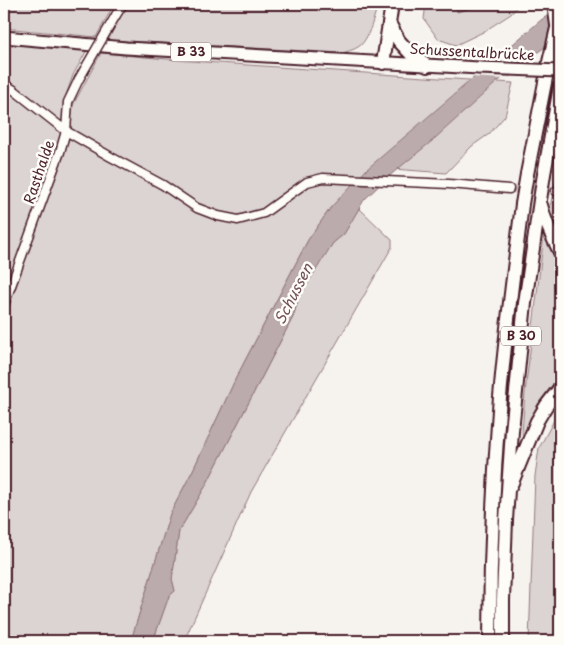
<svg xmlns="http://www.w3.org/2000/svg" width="564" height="645" viewBox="0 0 564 645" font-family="'Playpen Sans',sans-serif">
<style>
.green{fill:#dcd4d2;stroke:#937a7e}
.water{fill:#bbabac;stroke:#8e7378}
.pier{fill:#f6f3ef}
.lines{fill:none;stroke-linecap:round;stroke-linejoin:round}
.minor-tunnel{stroke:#d4c9c8;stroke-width:8;stroke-dasharray:8 4;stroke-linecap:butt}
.minor-casing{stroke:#4a1f2b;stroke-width:11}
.primary-casing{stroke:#4a1f2b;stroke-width:15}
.trunk-casing{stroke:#4a1f2b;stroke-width:16}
.minor{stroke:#fdfcf7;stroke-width:8}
.primary{stroke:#fdfcf7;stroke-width:11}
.trunk{stroke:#fdfcf7;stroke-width:12}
.minor-bridge-casing{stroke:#4a1f2b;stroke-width:11;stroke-linecap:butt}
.primary-bridge-casing{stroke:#4a1f2b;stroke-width:15;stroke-linecap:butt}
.trunk-bridge-casing{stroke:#4a1f2b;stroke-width:16;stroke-linecap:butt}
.minor-bridge{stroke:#fdfcf7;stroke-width:8}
.primary-bridge{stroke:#fdfcf7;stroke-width:11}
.trunk-bridge{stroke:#fdfcf7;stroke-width:12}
.labels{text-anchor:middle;stroke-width:5;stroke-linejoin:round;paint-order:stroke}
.shield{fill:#fdfcf7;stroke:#806168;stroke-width:1}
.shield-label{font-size:12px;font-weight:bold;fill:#4a1f2b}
.street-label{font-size:14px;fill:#4a1f2b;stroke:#fdfcf7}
.water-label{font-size:15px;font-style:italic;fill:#725058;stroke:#fdfcf7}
</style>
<rect width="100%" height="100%" fill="#f6f3ef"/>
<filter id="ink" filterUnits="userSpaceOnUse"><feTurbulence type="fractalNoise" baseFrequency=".02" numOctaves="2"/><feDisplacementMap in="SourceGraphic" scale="10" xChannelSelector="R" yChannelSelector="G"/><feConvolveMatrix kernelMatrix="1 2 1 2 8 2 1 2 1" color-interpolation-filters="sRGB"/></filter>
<g filter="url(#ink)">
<path class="green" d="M4 4H111L112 8 96 37 4 28Z
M126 4H378C374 16 369 41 358 47 354 50 347 51 343 53L108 40Z
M426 4H519L511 14 483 32 456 45 438 39 424 19Z
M4 44 87 50 73 75 63 104 72 107 101 53 189 61 513 83 505 116 489 134 472 146 446 173 393 169 332 206 308 240 236 378 193 470 170 514 133 634 128 641H4Z
M560 160V374L538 404 523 437 522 433 525 393 544 235Z
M359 208 392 240V247L251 492 184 641H153L169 596 175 591 172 579 179 531 205 487 293 317 299 297 326 253 333 243 344 234Z
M560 409V641H529L535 476 539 448Z"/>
<path class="water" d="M456 4H487L457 12Z
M560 7V36L497 82 432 141 388 177 364 200 344 234 333 243 299 297 293 317 205 487 179 531 172 579 175 591 169 596 153 641H128L133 634 170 514 193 470 236 378 308 240 332 206 367 169 541 20Z"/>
<path class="pier" d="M495 56 535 57 505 79 470 77Z"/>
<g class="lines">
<path class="minor-tunnel" d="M509 189 556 191"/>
<g class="minor-casing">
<path id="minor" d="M116 15 123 4
M4 84 14 90 66 131 111 157 163 185 197 208 218 216 238 220 264 213 307 182 323 178 449 184 509 189
M556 191H560
M4 305 60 152 66 131 68 102 79 79"/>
</g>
<g class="primary-casing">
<path id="primary" d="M4 37 126 48 479 68"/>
</g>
<g class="trunk-casing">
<path id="trunk" d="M554 4 557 25
M389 23 399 41 410 53 427 66
M383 63 392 4
M527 174 549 62 560 15
M544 174 560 87
M541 205C545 222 552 237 560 252
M511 485 537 421 546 406 560 388
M490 641C490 564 493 487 499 410 504 341 514 272 522 204
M503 641V600L506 520 512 431 525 303 540 200"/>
</g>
<use href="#minor" class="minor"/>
<use href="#primary" class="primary"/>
<use href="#trunk" class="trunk"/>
<g class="minor-bridge-casing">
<path id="minor-bridge" d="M79 79 116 15"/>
</g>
<g class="primary-bridge-casing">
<path id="primary-bridge" d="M479 68 560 71"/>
</g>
<g class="trunk-bridge-casing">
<path id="trunk-bridge" d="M540 200 544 174
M522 204 527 174"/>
</g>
<use href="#minor-bridge" class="minor-bridge"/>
<use href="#primary-bridge" class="primary-bridge"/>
<use href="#trunk-bridge" class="trunk-bridge"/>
</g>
</g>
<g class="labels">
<g class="shield">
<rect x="171" y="42.5" width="40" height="19" rx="4"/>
<rect x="501" y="326.5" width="40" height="19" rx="4"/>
</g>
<g class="shield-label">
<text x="191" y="56">B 33</text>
<text x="521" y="340">B 30</text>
</g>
<g class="street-label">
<text transform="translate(472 52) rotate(3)" y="5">Schussentalbrücke</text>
<text transform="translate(39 172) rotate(-71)" y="5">Rasthalde</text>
</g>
<g class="water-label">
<text transform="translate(294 294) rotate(-63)" y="5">Schussen</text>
</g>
</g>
<rect width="564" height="645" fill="none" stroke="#fdfcf7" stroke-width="20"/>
<rect x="10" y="10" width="544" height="625" fill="none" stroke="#4a1f2b" stroke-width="2" filter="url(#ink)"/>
</svg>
